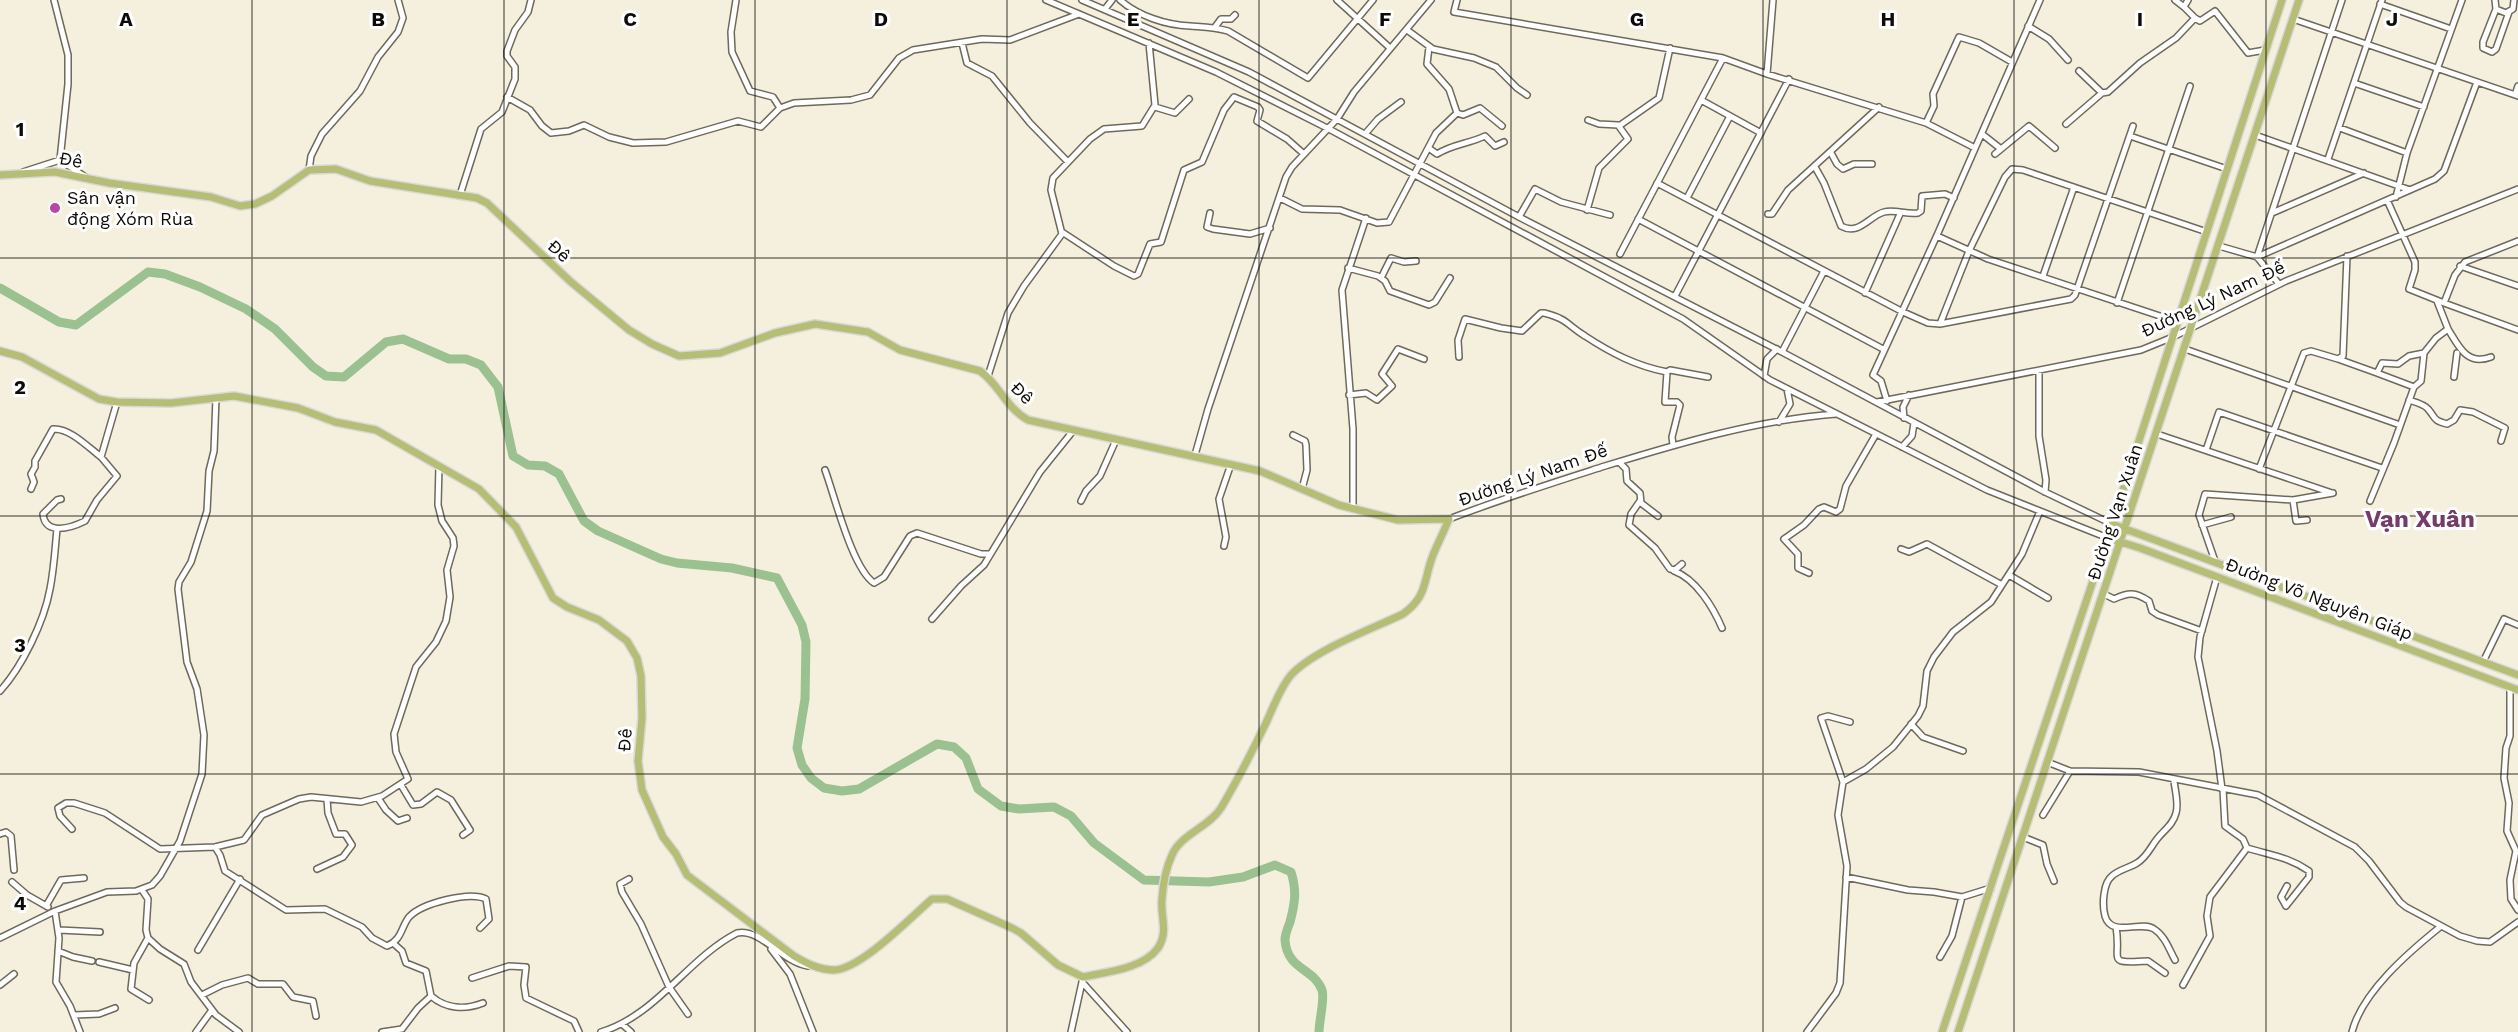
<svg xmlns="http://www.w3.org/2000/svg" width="2518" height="1032" viewBox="0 0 2518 1032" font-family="'Work Sans',sans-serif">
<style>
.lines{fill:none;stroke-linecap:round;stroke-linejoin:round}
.river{stroke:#9bc190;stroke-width:9}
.minor-casing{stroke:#6e695a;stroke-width:8}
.major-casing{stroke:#d8d8d7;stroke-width:10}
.minor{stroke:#fff;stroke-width:5}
.major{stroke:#b6bd74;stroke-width:7}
.grid{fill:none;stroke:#0d0b06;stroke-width:1.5;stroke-opacity:0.55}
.poi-dot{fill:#b747a3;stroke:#fff;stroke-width:2}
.labels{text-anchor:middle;stroke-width:6;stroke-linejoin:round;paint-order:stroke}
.street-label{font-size:18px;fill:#0d0b06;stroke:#fff}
.poi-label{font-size:18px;fill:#0d0b06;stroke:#fff;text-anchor:start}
.district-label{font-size:24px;font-weight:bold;fill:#743c69;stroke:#fff}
.grid-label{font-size:20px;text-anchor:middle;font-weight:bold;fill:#0d0b06;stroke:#fff;stroke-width:6;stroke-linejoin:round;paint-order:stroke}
</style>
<rect width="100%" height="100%" fill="#f5f0de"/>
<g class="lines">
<path class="river" d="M0 288 59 322 76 325 148 272 165 274 200 287 246 309 275 329 313 367 326 376 344 377 386 342 403 339 449 359H466L481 365 498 387 513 456 528 465 545 466 559 474 584 521 598 531 661 559 677 563 732 568 777 578 802 625 806 642 805 699 797 748 802 765 811 778 824 788 842 791 859 789 937 744 954 747 966 758 978 789 1001 806 1019 809 1054 807 1071 816 1094 843 1144 880 1209 882 1243 877 1275 865 1291 872C1297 891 1295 903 1290 922 1288 927 1285 934 1285 940 1287 970 1314 968 1322 990 1325 999 1319 1021 1319 1032"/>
<g class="minor-casing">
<path id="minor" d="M54 0 68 55V84L60 160
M736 0 731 32 732 52 750 91 773 97 780 108
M1046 0 1216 72 1329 129 1683 319 1770 380 1987 490 2108 538
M1082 0 1249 72 1519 217 1782 352 2045 492 2112 524
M1120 0C1138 16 1166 25 1190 26 1204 27 1215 27 1228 31L1308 78 1373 0
M1337 0 1390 48
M1457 0 1454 12 1723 58 1767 74 1926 123 1975 148
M2175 0 2184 7
M2495 0 2496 9 2506 13 2513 9 2514 0
M2380 4 2451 29
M1105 9 1112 0
M2496 9 2483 42V48L2492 52 2496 49 2509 12
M2195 18 2200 21 2215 11 2248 53 2265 50
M2293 19 2518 96
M2028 26 2049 39 2068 60
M1215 27 1221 19H1231L1235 15
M1407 30 1433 49 1474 58 1496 67 1517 88 1527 95
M962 43 967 63 992 76 1030 123 1068 162
M2079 71 2102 93 2108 92 2140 63 2176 38 2195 18 2184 7 2188 0
M1767 74 1773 0
M2354 83 2424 107
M2515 95 2518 86
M507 97 530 110 542 126 551 133 569 131 584 125 609 137 633 143 666 142 738 121 761 127 780 108 794 103 851 100 870 95 899 58 913 50 982 39 1010 40 1079 14
M1701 100 1761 133
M1155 107 1175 113 1189 99
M1457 113 1463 115 1480 108 1502 126
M1926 123 1934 106 1933 94 1959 37 1979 43 2012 62
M2066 124 2102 93
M1619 126 1659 98 1670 48
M2340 128 2407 153
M1365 134 1378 119 1401 102
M1982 134 2001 149
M2255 135 2410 190
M2130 136 2227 169
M1430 149 1437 154C1453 144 1468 144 1485 136L1495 146 1504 142
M1831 153 1837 164 1843 169 1854 164H1872
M1995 154 2029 126 2055 148
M2328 159 2382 0
M1815 167 1824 183 1841 226C1859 236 1869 216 1884 212 1895 209 1907 215 1918 213L1921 211 1922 196 1945 194 1954 198
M309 170 311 156 322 134 360 91 378 57 398 32 403 18 398 0
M23 172 60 160 87 178
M1657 183 1903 312 1928 323 1940 324 2071 299 2075 295 2133 126
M460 195 481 129 502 112 515 79V67L507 56V51L515 30 528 12 531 0
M2396 197 2407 153 2462 0
M1280 198 1302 209 1340 210 1377 223 1389 222 1436 133 1457 113 1449 89 1427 64 1429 47
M1687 198 1730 116
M2387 200 2415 262V270L2409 289 2444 303 2455 275 2465 262 2518 241
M1587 210 1599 168 1628 139 1618 125 1599 124 1588 120
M1210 213 1207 227 1213 229 1250 234 1270 228
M2272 213 2364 173
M1768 214H1772L1788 190 1879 107
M1519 217 1535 189 1561 202 1610 215
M1638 219 1883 349
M1062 232 1114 266 1134 276 1138 274 1150 244 1161 242 1184 170 1202 162 1224 110 1234 97 1258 107 1260 110 1257 121 1287 139 1304 154
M1937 236 1988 259 2178 322
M2219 246 2257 257 2435 179 2444 171 2477 82
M1620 254 1723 58
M2460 266 2518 286
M1348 268 1378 276 1385 281 1390 291 1429 305 1435 302 1450 278
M2043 276 2074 187
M1381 278 1391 258 1404 262 1416 261
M2279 284 2257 257 2342 0
M1865 293 1900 214
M1675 296 1789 79
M2117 303 2190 86
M2444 303 2518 330
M1940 324 1969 251 2005 177 2012 169 2023 170 2207 232
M2448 329C2459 347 2467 366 2491 357
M2185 349 2400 425
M1782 352 1824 271
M1459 357 1458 340 1465 319 1501 328 1522 331 1541 313H1544C1568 319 1567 325 1585 336 1611 353 1636 366 1667 372L1670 370 1708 377
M2338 359 2377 373
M2039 371V436L2046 480 2045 492
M1667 372 1665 402H1677L1680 405 1672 437 1673 445
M988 376 1008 313 1024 286 1062 234 1051 190 1053 178 1090 139 1104 129 1142 126 1155 105 1149 43
M1764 376 1767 359 1777 349
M2454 377 2457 353
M2414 387 2421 381 2424 353
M1349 395 1366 393 1377 400 1392 386 1382 374 1398 349 1424 359
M2409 400C2415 402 2424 404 2428 409 2436 418 2432 420 2447 424L2454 420 2460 410 2473 412 2505 428 2501 441
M1887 401 1881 381 1873 375 1938 233 2040 0
M1877 402 2141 350 2173 337 2286 281 2518 189
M1904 418 1903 407 1909 395
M1779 422 1790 404 1787 389
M2157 434 2332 493
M1293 435 1305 441 1306 445 1307 470 1302 489
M1902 447 1912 436 1914 423
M2206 450 2219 412 2382 468
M1195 455 1208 409 1286 177 1292 167 1337 119 1354 92 1431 0
M1619 462 1626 469 1627 481 1640 493 1641 503 1658 516
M2259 469 2304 353 2311 351 2338 359 2343 356 2347 256
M825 470C835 497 852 568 874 583L884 577 910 536 917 533 981 554H990
M31 489 34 482 31 474 35 467V461L53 429C70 428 88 447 101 457L117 402
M61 499 57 500 43 514C45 536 71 528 85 521L97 500 117 476 101 457
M2293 500 2296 521 2307 520
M1081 501 1086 491 1100 476 1116 440
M1640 501 1631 514 1629 525 1655 548 1670 569 1675 570 1682 564
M2370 501 2394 443 2414 387 2377 373 2382 363 2398 364 2409 356 2424 353 2436 338 2448 329 2437 301
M1353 509V429L1342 290 1366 218
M1449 519C1501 499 1552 483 1605 466 1680 443 1757 420 1836 414
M2202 525 2231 517
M1224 546 1226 537 1219 499 1231 464
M1901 549 1909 552 1927 544 2002 585
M2215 561 2199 515 2205 494 2293 500 2333 493
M1674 571C1696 579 1713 607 1722 628
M1809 573 1798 568V554L1784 539 1804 525 1819 509 1824 507 1836 512 1840 509 1846 486 1876 434
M2009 575 2048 598
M2217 577 2200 637 2198 657 2217 751 2222 789
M2104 594 2114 599C2129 592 2135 592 2149 601L2152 611 2158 615 2202 631
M932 619 961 586 984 565 1040 472 1073 431
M2483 662 2504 619 2518 625
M2510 687V736L2506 748 2504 778 2509 803 2507 831 2516 851 2510 880 2511 899 2518 910
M0 691C22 667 44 622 50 589 54 569 55 549 57 529
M1911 724 1923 737 1963 751
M2047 762 2070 771 2139 772 2258 795 2355 847 2369 861 2400 902 2406 907 2460 936 2477 941 2490 942 2518 922
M2174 781C2175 790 2179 804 2176 813 2173 825 2164 830 2157 839 2150 848 2147 857 2137 863 2129 868 2118 870 2112 876 2103 883 2102 905 2105 916 2111 938 2141 920 2154 929 2165 936 2169 949 2175 960
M1843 782 1821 718 1828 716 1850 722
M401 785 413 805 421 804 437 792 451 800 470 830 463 835
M378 798 386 810 398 821 407 818
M2043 815 2070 771
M72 829 60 816 58 808 66 803H74L105 813 160 849 215 847 244 840 262 815 299 799 311 797 361 802 382 796 408 779 396 752 394 734 416 667 436 642 446 621 450 597 447 570 454 546 453 538 442 521 438 505 439 466
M0 834 6 832 11 836 14 870
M2023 837 2043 845 2047 864 2054 881
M215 847 220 855 225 871 286 910 325 909 362 927 372 938 387 946C402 940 401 927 409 917 422 903 470 891 486 899L489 919 480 928
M2247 848C2270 855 2289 857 2309 871V877L2286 906 2281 897 2287 886
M317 869 343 857 352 845 345 834H336L328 813 327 799
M1846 877 1908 890 1934 892 1962 897 1991 888
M629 879 620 884 622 892 641 924 669 987 688 1014
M12 882 27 895 48 907
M142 890 148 899 146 930 148 938 160 949 184 964 191 982 216 1015 239 1032
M46 906 61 880 84 878
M55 911 59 938 56 982 70 1006 80 1032
M2116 927C2122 961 2104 964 2148 961L2165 973
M59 930 100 932
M0 938 55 911 107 892 136 891 152 885 160 876 180 841 202 774 204 735 197 689 187 662 178 589 179 582 191 562 207 511 209 471 214 451 216 398
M148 938 134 963 131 989 149 1000
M393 943 402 951 406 963 426 971 431 996
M771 949 790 974 813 1032
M198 950 240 879
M58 951 73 957 92 961
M1940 957 1952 936 1962 897
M99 962 133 970
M472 978 509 966 526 967 524 985 526 998 574 1021 579 1032
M1082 982 1127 1032
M0 985 14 974
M2183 985 2210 936 2207 916 2210 897 2247 848 2243 839 2225 826 2223 789
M202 995 222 985 248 978 258 984H283L293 997 313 1001 316 1016
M431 996C446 1009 465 1010 483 1003
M74 1015 99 1014 115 1008
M622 1024 631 1032
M196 1032 212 1010
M382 1032 402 1029 418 1008 431 996
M601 1032C657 1015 687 959 737 933 761 928 783 963 808 966
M1071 1032 1082 982
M1807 1032 1836 993 1840 983 1847 866 1838 815 1843 782 1866 769 1893 747 1918 716 1923 706 1927 671 1934 657 1953 632 1991 602 2022 554 2040 511
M2352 1032C2362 992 2409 952 2440 927"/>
</g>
<g class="major-casing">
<path id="major" d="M0 175 55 172 109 183 211 197 240 206 255 204 272 196 309 170 336 169 370 181 477 198 487 203 571 282 629 330 652 344 679 356 720 353 775 333 815 324 868 332 900 350 980 371C999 384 1006 408 1028 420L1260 471 1339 505 1398 520 1449 519C1444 531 1438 543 1433 555 1423 581 1428 596 1403 614 1372 629 1314 650 1291 675 1280 688 1273 708 1266 723 1252 752 1237 781 1221 808 1209 827 1181 834 1172 855 1166 868 1163 884 1162 899 1160 917 1169 931 1158 948 1143 969 1106 972 1083 977L1058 965 1021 933 1012 928 947 899H932C910 918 861 969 834 970 819 970 806 963 794 956L687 875 676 854 663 837 642 790 638 761 642 718 641 676 637 658 627 641 599 620 567 607 553 598 516 527 479 489 376 430 335 422 298 408 234 396 171 403 117 402 99 399 22 357 0 351
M2112 524 2518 675
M2108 538 2140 548 2518 690
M1942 1032 2112 524 2282 0
M1958 1032 2299 0"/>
</g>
<use href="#minor" class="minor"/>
<use href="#major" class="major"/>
</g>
<path class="grid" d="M252 0V1032M504 0V1032M755 0V1032M1007 0V1032M1259 0V1032M1511 0V1032M1763 0V1032M2014 0V1032M2266 0V1032M0 258H2518M0 516H2518M0 774H2518"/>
<circle class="poi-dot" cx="55" cy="208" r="6"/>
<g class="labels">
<g class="street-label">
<text transform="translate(71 160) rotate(10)" y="6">Đê</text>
<text transform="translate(559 251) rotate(42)" y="6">Đê</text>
<text transform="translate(2213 299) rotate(-25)" y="6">Đường Lý Nam Đế</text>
<text transform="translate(1022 393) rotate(45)" y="6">Đê</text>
<text transform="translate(1533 475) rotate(-19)" y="6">Đường Lý Nam Đế</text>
<text transform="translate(2115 512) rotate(-72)" y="6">Đường Vạn Xuân</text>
<text transform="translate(2319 599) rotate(21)" y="6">Đường Võ Nguyên Giáp</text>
<text transform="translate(625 740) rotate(-85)" y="6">Đê</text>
</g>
<g class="poi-label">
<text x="67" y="204">Sân vận<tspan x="67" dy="21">động Xóm Rùa</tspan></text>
</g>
<g class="district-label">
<text x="2420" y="527">Vạn Xuân</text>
</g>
</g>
<g class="grid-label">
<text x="126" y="26">A</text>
<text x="378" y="26">B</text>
<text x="630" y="26">C</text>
<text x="881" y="26">D</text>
<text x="1133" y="26">E</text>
<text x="1385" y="26">F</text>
<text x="1637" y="26">G</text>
<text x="1888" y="26">H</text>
<text x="2140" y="26">I</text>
<text x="2392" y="26">J</text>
<text x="20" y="136">1</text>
<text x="20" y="394">2</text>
<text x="20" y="652">3</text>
<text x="20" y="910">4</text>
</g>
</svg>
